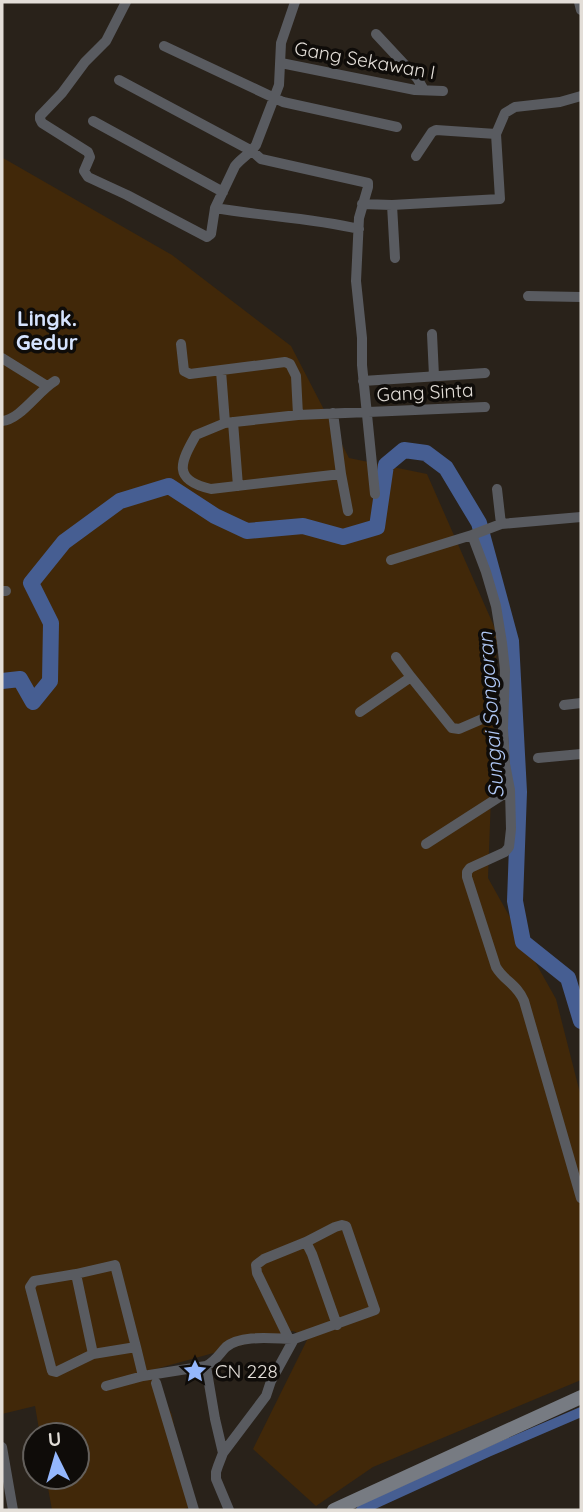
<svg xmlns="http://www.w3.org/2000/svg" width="583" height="1512" viewBox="0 0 583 1512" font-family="Quicksand,sans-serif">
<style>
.green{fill:#412809}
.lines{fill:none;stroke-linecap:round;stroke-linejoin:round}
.canal{stroke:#465e92;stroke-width:10}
.river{stroke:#465e92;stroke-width:16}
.street{stroke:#595b60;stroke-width:10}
.secondary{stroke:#777b82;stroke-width:14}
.labels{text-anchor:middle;stroke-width:7;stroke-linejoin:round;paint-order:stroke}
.street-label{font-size:19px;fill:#e3ded8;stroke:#0f0c09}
.poi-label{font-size:19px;fill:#e3ded8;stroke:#0f0c09;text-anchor:start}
.neighbourhood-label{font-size:21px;font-weight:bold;fill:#d5e3fe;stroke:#0f0c09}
.water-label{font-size:21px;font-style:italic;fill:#afc7f5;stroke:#0f0c09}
</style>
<rect width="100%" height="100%" fill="#29221a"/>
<path class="green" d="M3 158 172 255 291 346 349 458 427 474 497 633 488 878 556 999 581 1097V1380L373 1467 316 1506 253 1449 308 1338 293 1331 152 1370 172 1415 190 1507 181 1510H52L46 1477H77V1435H40L35 1406 2 1414V159Z"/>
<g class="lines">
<path class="canal" d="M361 1510 488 1452 581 1412"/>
<path class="river" d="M2 681 20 679 33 702 50 681 51 623 31 583 64 542 120 501 169 486 215 516 247 531 303 526 343 537 377 527 386 465 404 450 426 453 446 468 479 523 511 641 519 792 515 901 523 942 568 978 581 1021"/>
<path class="street" d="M126 2 106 41 85 62 62 93 40 116V119L42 123 88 152 90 157 84 171 88 177 127 195 207 237 211 234 215 208 235 166C241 158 250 154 256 145L279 85 281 43 295 2
M579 2 581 10
M376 34 417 78 424 90
M164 46 283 102 397 127
M281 63 415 90 443 91
M119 80 252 151 261 159 368 183V187L359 218 356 281 362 338V365L375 494
M93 121 223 192
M416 156 432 132 436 130 496 134
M362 204 392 205 500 199 496 134 505 113 515 107 560 102 581 96
M392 205 395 258
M215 208C262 216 312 218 359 229
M528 296 581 297
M432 334 434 376
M181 344 184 371 190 374 285 362 290 364 296 376 298 415
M2 358 47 386
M221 371 225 423
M363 381 485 373
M333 413 341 474 348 511
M2 421C20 420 38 391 55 381
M233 422 238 486
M341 474 211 489C172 480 180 463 196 435L225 423 298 415 485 407
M497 489 501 524
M472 535 486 572 496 606 502 643 505 670 503 728 505 764 510 790 511 829 509 847 505 852 470 868 467 872V877L496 967C504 981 517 984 524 1001L581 1198
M391 560 472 535 501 524 581 517
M2 591H6
M396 657 411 677 452 728 459 729 503 710
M564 705 581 703
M360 712 411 677
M538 758 581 754
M426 844 510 790
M306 1242 312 1254 337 1325
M76 1274 93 1354
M136 1347 115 1265 76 1274 34 1281 30 1287 52 1371 56 1372 93 1354 136 1347 143 1376
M206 1366 215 1419 223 1453
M156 1383 194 1510
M106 1386 143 1376 206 1366C216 1361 219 1354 226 1347 242 1334 275 1339 294 1339L375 1310 346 1226 342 1225 335 1227 306 1242 264 1259 256 1265 257 1273 289 1339
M2 1447 13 1510
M229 1510 216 1479V1472L218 1466 223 1453 266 1396 271 1381 294 1339"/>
<path class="secondary" d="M334 1510 581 1397"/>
</g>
<defs>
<g id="sight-bare" transform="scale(1.89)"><path d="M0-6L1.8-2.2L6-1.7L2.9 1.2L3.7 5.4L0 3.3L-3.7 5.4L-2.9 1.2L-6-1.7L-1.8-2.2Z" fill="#94b7fd" stroke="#0f0c09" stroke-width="2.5" paint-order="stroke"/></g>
</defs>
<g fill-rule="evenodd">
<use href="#sight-bare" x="195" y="1371"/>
</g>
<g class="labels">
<g class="street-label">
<text transform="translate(365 60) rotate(10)" y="7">Gang Sekawan I</text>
<text transform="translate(425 392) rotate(-3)" y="7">Gang Sinta</text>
</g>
<g class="poi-label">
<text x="215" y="1378">CN 228</text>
</g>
<g class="neighbourhood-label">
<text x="47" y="326">Lingk.<tspan x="47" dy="24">Gedur</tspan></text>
</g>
<g class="water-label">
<text transform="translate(491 715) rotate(-94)" y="7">Sungai Songoran</text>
</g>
</g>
<rect width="583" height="1512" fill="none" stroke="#e3ded8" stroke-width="7"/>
<g transform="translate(56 1456) rotate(355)"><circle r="33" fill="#0f0c09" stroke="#64605c" stroke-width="2"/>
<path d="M0-5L12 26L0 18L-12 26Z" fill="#94b7fd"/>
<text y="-10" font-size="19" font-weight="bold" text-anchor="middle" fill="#e3ded8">U</text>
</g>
</svg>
